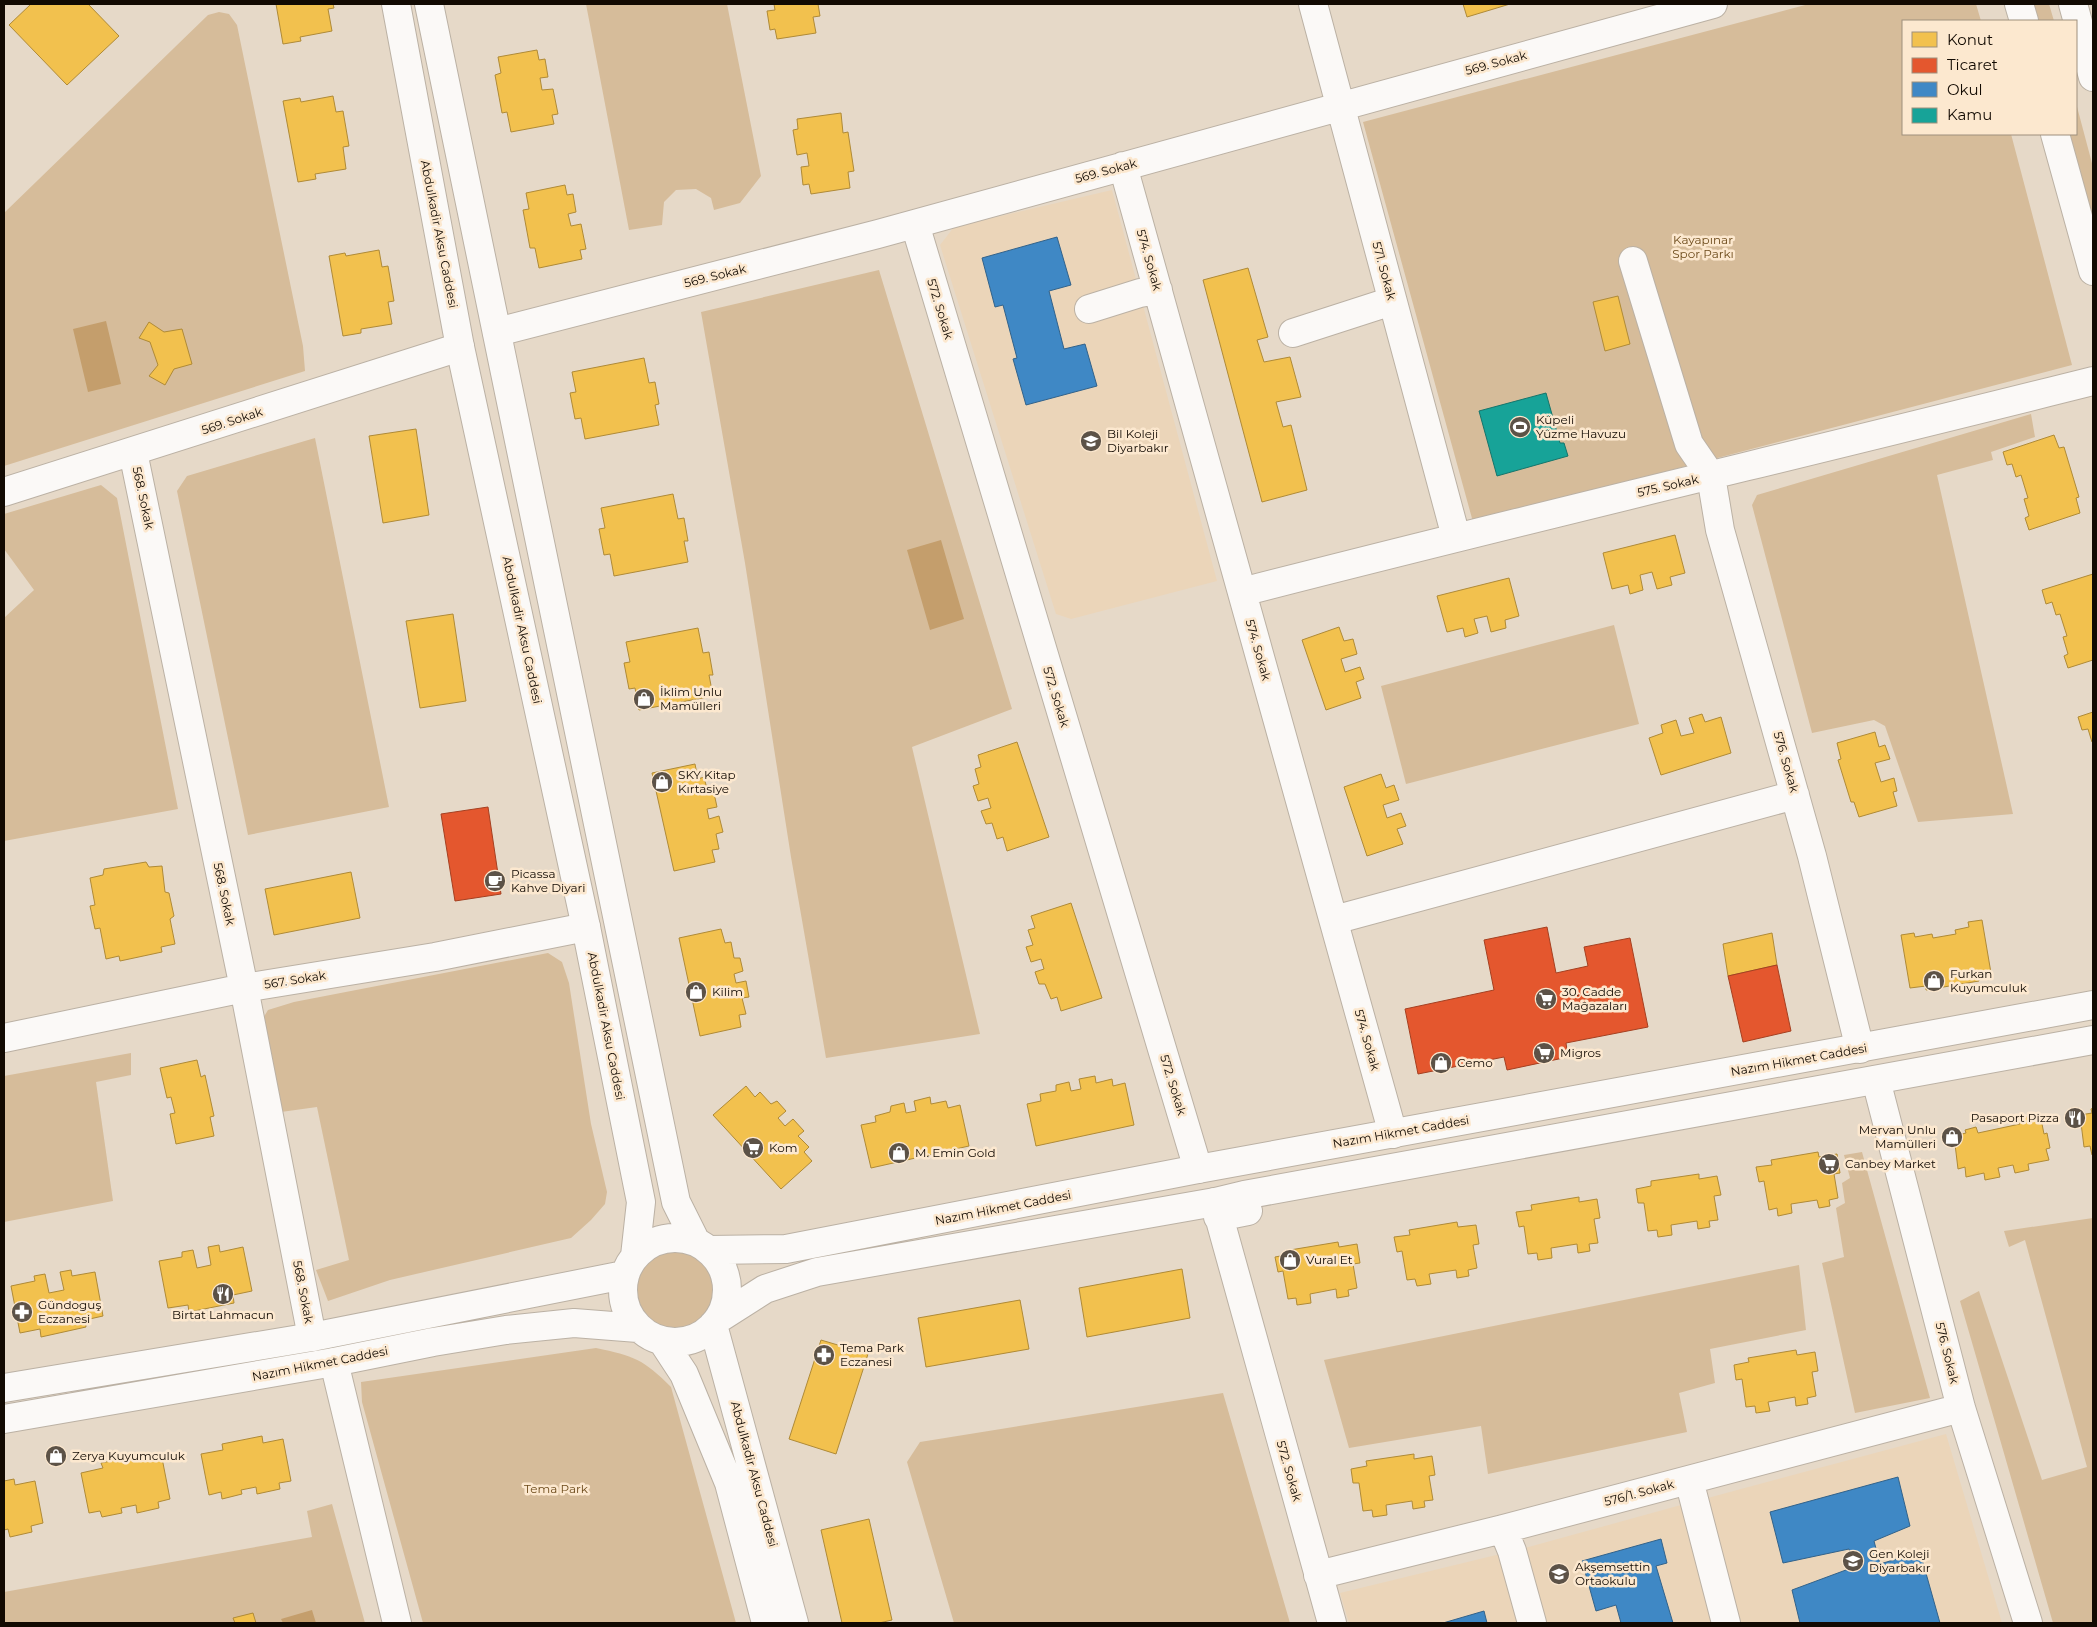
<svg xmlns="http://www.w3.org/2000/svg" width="2097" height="1627" viewBox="0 0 2097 1627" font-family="Montserrat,sans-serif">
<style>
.built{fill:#ebd5b9}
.green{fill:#d6bc9a}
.water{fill:#c49e6c}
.homes{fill:#f2c14e;stroke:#af8a37}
.shops{fill:#e4572e;stroke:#a54021}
.schools{fill:#3f88c5;stroke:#32628a}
.public{fill:#17a398;stroke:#16756b}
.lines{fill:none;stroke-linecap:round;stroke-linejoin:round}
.minor-casing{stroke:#bbb1a4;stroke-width:30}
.major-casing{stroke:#bbb1a4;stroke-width:30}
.minor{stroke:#fbf9f7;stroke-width:28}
.major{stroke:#fbf9f7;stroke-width:28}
.labels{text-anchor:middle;stroke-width:5;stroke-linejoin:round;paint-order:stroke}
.street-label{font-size:12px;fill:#120a02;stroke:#fce8cf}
.park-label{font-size:12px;fill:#6c4a1a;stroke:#fce8cf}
.poi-label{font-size:12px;fill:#120a02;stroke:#fce8cf;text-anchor:start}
</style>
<rect width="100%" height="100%" fill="#e6d9c8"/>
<path class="built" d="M1112 190 1217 581 1071 619 1056 614 940 245 954 227Z
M1946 1434 2002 1623H1740L1704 1499Z
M1681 1505 1711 1623H1349L1340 1593 1525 1548Z"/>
<path class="green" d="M586 4H727L761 176 740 203 714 210 711 198 696 189 676 190 664 202 662 225 629 230Z
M1809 4H1976L1981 21H1903V134H2011L2072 365 1473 522 1363 122Z
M2031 4H2049L2054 21H2036Z
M219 12 229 14 237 25 303 346 305 371 4 466V213L208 15Z
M2076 103 2093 167V227L2067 134H2076Z
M879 270 1012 709 912 747 980 1034 826 1058 791 857 745 563 701 312Z
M2031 414 2035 437 1991 452 1993 460 1937 475 2013 814 1918 822 1885 726 1874 720 1812 733 1752 505 1757 495Z
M315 438 389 807 248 835 177 491 187 476Z
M101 485 117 498 178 809 4 841V618L34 590 4 549V514Z
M1614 625 1639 724 1406 784 1381 686Z
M548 953 562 962 569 983 591 1124 607 1192 605 1204 591 1220 571 1238 390 1280 328 1301 316 1270 349 1260 317 1107 281 1112 262 1020 268 1010 294 1002Z
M131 1053V1075L96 1082 113 1201 4 1222V1076Z
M1862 1152 1930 1398 1855 1413 1822 1263 1844 1257 1836 1208 1845 1203 1842 1183 1850 1178 1844 1155Z
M2093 1218V1623H2053L1960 1301 1979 1291 2042 1480 2087 1467 2025 1240 2009 1247 2004 1231Z
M632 1291a41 41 0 1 1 82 0a41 41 0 1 1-82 0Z
M1799 1265 1806 1330 1710 1349 1715 1383 1679 1393 1687 1432 1488 1474 1481 1426 1349 1448 1324 1360Z
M596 1348C634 1356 643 1359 671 1387L736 1623H423L362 1402 361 1382Z
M1223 1393 1290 1623H954L907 1462 920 1442Z
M332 1504 365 1623H4V1592L312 1537 307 1511Z"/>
<path class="water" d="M106 321 121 384 88 392 73 329Z
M941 540 964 619 930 630 907 550Z
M312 1610 316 1623H283L281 1619Z"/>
<path class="homes" d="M31 4H88L119 36 67 85 9 25Z
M276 4H333L334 8 328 9 332 31 300 37 301 41 283 44Z
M774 4H818L820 16 813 17 816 33 777 39 775 29 770 30 767 11 775 10Z
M1463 4H1510L1467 17Z
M537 50 539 60 545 59 548 77 540 78 542 90 553 89 558 114 552 115 554 124 511 132 507 112 502 113 495 75 501 73 498 57Z
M333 96 336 112 343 111 349 146 343 147 346 169 315 174 316 179 298 182 283 101 300 98 301 102Z
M841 113 843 133 848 132 854 171 848 172 850 188 811 194 809 184 803 185 801 167 809 166 807 153 797 155 793 130 798 129 797 119Z
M565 185 567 195 573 194 576 212 568 214 571 226 581 224 586 249 580 250 582 259 539 268 535 248H530L523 210 529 209 526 193Z
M379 250 382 267 388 266 394 301 388 302 392 324 361 329V333L343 336 329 256 345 253 346 256Z
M1248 268 1268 337 1257 340 1264 362 1290 357 1301 397 1276 402 1283 427 1291 425 1307 490 1262 502 1203 280Z
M1618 296 1630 344 1605 351 1593 302Z
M149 322 164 332 182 329 192 364 174 369 165 385 149 376 158 365 150 342 139 338Z
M644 358 649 383 655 382 659 404 655 405 659 425 585 439 581 418 575 419 570 393 576 392 572 372Z
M416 429 429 515 383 523 369 436Z
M2054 435 2059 448 2064 447 2079 497 2076 498 2080 513 2029 530 2025 518 2029 516 2024 499 2028 498 2021 475 2016 477 2012 464 2007 465 2003 452Z
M673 494 678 519 684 518 688 541H684L688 562 614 576 610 554 604 555 599 529 605 528 601 508Z
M1675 535 1685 573 1670 577 1672 585 1657 589 1652 572 1640 575 1643 590 1630 594 1628 585 1612 589 1603 553Z
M2093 574V660L2068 668 2064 656 2068 654 2063 637 2067 636 2060 614 2056 615 2052 602 2046 604 2042 590Z
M1509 578 1519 616 1505 620 1506 628 1491 632 1487 616 1474 619 1478 633 1465 637 1463 628 1447 632 1437 596Z
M453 614 466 701 420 708 406 621Z
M1339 627 1344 641 1353 639 1357 654 1341 659 1345 672 1360 667 1364 679 1356 682 1361 698 1326 710 1302 640Z
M698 628 703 653 709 652 713 675H709L713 696 639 710 635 688 629 689 624 663 630 662 626 642Z
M2093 712V741L2092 742 2088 729 2082 730 2078 717Z
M1702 714 1705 722 1721 717 1731 753 1661 775 1649 738 1663 733 1661 725 1676 720 1681 736 1694 733 1689 718Z
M1875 732 1879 747 1885 745 1890 759 1875 763 1881 782 1894 778 1897 791 1893 792 1897 806 1859 817 1854 802H1851L1838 760 1841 759 1837 743Z
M1017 742 1049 837 1007 851 1003 837 997 839 992 823 986 824 981 811 991 808 988 798 978 801 973 786 979 784 975 769 981 767 978 755Z
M695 764 698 779 704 777 708 793H714L717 807 707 809 709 819 719 816 723 832 716 834 719 849 712 850 715 862 674 871 652 773Z
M1381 774 1386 788 1394 785 1399 800 1383 805 1387 818 1401 813 1406 826 1397 829 1403 844 1367 856 1344 787Z
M146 862 149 867 162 866 165 892 169 893 174 916 170 919 175 944 161 947 162 952 120 961 119 956 106 959 100 928 95 929 90 906 95 905 90 878 103 875 104 869Z
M351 872 360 918 274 935 265 889Z
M1071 903 1102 998 1061 1011 1057 997 1051 999 1045 984H1039L1035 972 1044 969 1041 959 1031 962 1026 947 1033 945 1028 930 1035 928 1031 916Z
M1982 920 1991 973 1978 975 1979 981 1926 990V986L1910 988 1901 935 1914 933 1915 937 1932 934 1933 938 1956 934 1955 930 1969 927 1968 922Z
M721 929 725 943 731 942 734 958H740L743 971 734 974 736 983 746 981 749 997 742 998 746 1014 739 1015 741 1027 700 1036 679 938Z
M1772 933 1777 965 1728 976 1723 944Z
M197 1060 201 1077 205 1075 214 1116 210 1117 214 1136 176 1144 170 1114 175 1113 171 1097 167 1098 160 1068Z
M1095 1076 1096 1083 1112 1079 1113 1086 1125 1083 1134 1125 1036 1146 1027 1104 1041 1101 1040 1094 1056 1091V1085L1069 1082 1071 1091 1081 1089 1079 1079Z
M746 1086 755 1097 760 1092 771 1104 777 1101 786 1111 778 1118 785 1126 793 1119 804 1131 798 1136 809 1147 804 1152 812 1161 781 1189 713 1115Z
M930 1097 931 1104 946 1101 948 1108 960 1105 969 1146 871 1168 861 1125 876 1122 875 1116 890 1112 891 1106 904 1103 906 1113 916 1111 914 1101Z
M2093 1108V1155H2092L2090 1146 2084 1147 2080 1115 2092 1113 2091 1109Z
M2031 1116 2032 1121 2041 1119 2044 1134 2047 1133 2050 1148 2046 1149 2049 1160 2028 1164 2029 1170 2015 1173 2013 1165 1998 1168 2000 1177 1985 1180 1984 1173 1966 1177 1965 1167 1958 1169 1954 1136 1966 1133 1965 1130 1976 1127 1978 1133 2020 1124 2019 1119Z
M1818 1152 1819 1157 1837 1154 1840 1173 1834 1174 1838 1198 1829 1200 1830 1206 1819 1208 1817 1200 1791 1204 1792 1213 1778 1216 1777 1208 1769 1210 1764 1181 1759 1182 1756 1167 1772 1165 1771 1160Z
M1699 1174V1179L1717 1176 1721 1195 1714 1196 1718 1220 1709 1221 1710 1227 1698 1229 1697 1221 1671 1225 1672 1235 1658 1237 1657 1230 1648 1231 1644 1203H1638L1636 1189 1651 1186V1181Z
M1579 1197V1202L1597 1199 1600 1218 1594 1219 1598 1243 1589 1244 1590 1251 1578 1253 1577 1244 1551 1248 1552 1258 1538 1260 1537 1253 1528 1254 1524 1226 1519 1227 1516 1212 1532 1210 1531 1205Z
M1457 1222 1458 1227 1476 1225 1479 1244 1473 1245 1477 1268 1468 1270 1469 1276 1457 1278 1456 1270 1429 1274 1431 1284 1417 1286 1415 1279 1407 1280 1402 1251 1397 1252 1394 1237 1410 1235 1409 1230Z
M1338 1242 1339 1247 1357 1244 1360 1263 1353 1264 1357 1288 1348 1290 1349 1296 1337 1298 1336 1289 1310 1294 1311 1303 1297 1305 1296 1298 1288 1299 1283 1271 1278 1272 1275 1257 1291 1254 1290 1250Z
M219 1245 220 1252 243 1247 252 1291 233 1295 234 1303 189 1312 188 1305 168 1308 159 1261 182 1257V1252L193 1250 197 1268 211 1265 208 1247Z
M1182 1269 1190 1318 1087 1337 1079 1288Z
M71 1270 72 1276 95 1272 103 1316 85 1320 86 1327 41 1337 40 1329 20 1333 11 1286 35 1281 34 1276 45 1274 49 1293 64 1290 60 1272Z
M1020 1300 1029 1349 926 1367 918 1318Z
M821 1340 868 1354 836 1454 789 1439Z
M1796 1350 1797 1355 1815 1352 1818 1371 1812 1372 1816 1396 1807 1398 1808 1404 1796 1406 1795 1397 1768 1402 1770 1411 1756 1413 1755 1406 1746 1407 1742 1379 1736 1380 1734 1365 1749 1362 1748 1358Z
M262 1436 263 1443 283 1439 291 1481 279 1483 280 1489 257 1494 256 1487 241 1490 242 1494 222 1499 221 1492 209 1495 201 1454 223 1450 222 1444Z
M1414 1454V1459L1432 1456 1435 1475 1429 1476 1433 1500 1424 1501 1425 1507 1413 1509 1412 1501 1386 1505 1387 1515 1373 1517 1372 1510 1363 1511 1359 1483H1353L1351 1469 1367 1466 1366 1461Z
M141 1455 142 1461 162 1458 170 1499 158 1502 159 1508 137 1513 136 1505 121 1508 122 1513 102 1517 100 1511 89 1513 81 1473 103 1468 101 1463Z
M14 1479 15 1485 35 1481 43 1523 31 1526 32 1532 10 1537 8 1529 4 1530V1481Z
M869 1519 892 1620 879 1623H842L821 1530Z
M253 1613 256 1623H235L233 1618Z"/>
<path class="shops" d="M488 807 501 894 455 901 441 814Z
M1547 927 1556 973 1588 966 1584 947 1630 938 1648 1027 1566 1043 1568 1057 1507 1070 1504 1057 1418 1074 1405 1009 1494 990 1484 940Z
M1777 965 1791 1031 1743 1042 1728 976Z"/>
<path class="schools" d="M1057 237 1071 285 1049 291 1064 349 1085 344 1097 386 1026 405 1013 359 1017 358 1003 305 995 307 982 258Z
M1898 1477 1910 1526 1874 1541 1880 1564 1920 1552 1940 1623H1800L1792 1590 1854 1567 1849 1549 1783 1563 1770 1512Z
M1661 1539 1667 1563 1656 1566 1673 1623H1621L1616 1605 1596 1611 1582 1561Z
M1484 1611 1487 1623H1443Z"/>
<path class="public" d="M1546 393 1560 443H1564L1568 456 1497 476 1479 411Z"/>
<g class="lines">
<g class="minor-casing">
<path id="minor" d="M1313 4 1456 537
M1123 166 1393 1134
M915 224 1198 1169
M1633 261 1689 444 1711 476 1720 530 1812 856 1860 1049
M1089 309 1140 293 1158 290
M497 332 878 234 1713 4
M1293 333 1392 301
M133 452 244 988 312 1337
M4 492 460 347
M1242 592C1525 519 1810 452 2093 381
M1334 920 1795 795
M4 1038 244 988 435 957 586 927
M1876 1080 1961 1408 2028 1623
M1215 1202 1332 1623
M1218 1217 1248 1211
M334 1362 397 1623
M1689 1480 1726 1623
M1503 1529 1512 1551 1532 1623
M1318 1575 1503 1529 1961 1408"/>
</g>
<g class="major-casing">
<path id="major" d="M396 4 460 347 586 927 641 1202 635 1256
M429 4 676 1202 696 1242
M2019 4 2024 21
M2073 4 2093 77
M2055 134 2093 271
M623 1290a52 52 0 1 1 104 0a52 52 0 1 1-104 0Z
M708 1250 786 1249 1198 1169 2093 1005
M718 1319 765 1289 817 1272 1215 1202 1244 1195 2093 1040
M713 1325 794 1623
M663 1342 684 1374 729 1483 766 1623
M4 1388 312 1337 624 1275
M4 1419 334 1362 433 1342 506 1330 574 1323 638 1328"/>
</g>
<use href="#minor" class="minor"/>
<use href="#major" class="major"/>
</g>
<defs>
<g id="stadium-disc" transform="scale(1.125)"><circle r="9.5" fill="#5c5247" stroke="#fce8cf"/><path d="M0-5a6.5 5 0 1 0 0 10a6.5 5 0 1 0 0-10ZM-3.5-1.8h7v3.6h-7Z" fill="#fff"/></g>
<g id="school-disc" transform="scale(1.125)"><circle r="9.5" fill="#5c5247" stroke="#fce8cf"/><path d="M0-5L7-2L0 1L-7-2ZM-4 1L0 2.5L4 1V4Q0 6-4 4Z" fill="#fff"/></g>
<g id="shop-disc" transform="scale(1.125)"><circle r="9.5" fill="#5c5247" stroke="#fce8cf"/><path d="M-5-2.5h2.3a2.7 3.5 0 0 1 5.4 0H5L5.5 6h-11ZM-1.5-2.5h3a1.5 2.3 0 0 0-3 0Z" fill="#fff"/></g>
<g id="cafe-disc" transform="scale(1.125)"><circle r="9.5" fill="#5c5247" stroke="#fce8cf"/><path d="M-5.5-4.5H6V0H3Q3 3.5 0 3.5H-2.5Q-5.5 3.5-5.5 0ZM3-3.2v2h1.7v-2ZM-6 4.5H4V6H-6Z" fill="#fff"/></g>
<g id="supermarket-disc" transform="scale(1.125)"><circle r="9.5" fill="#5c5247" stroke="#fce8cf"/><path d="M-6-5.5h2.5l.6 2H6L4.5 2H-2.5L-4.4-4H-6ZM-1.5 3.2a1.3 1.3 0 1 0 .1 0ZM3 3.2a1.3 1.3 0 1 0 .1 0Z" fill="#fff"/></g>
<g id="restaurant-disc" transform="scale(1.125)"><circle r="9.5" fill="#5c5247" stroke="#fce8cf"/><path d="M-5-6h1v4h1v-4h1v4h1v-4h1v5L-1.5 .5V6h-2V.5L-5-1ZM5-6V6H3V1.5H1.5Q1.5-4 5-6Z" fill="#fff"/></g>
<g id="pharmacy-disc" transform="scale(1.125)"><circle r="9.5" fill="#5c5247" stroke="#fce8cf"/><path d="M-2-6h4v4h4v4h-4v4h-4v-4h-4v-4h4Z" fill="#fff"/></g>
</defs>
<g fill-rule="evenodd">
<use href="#stadium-disc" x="1520" y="427"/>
<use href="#school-disc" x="1091" y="441"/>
<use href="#shop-disc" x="644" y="699"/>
<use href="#shop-disc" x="662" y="782"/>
<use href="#cafe-disc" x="495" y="881"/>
<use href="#shop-disc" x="1934" y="981"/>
<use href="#shop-disc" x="696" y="992"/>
<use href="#supermarket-disc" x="1546" y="999"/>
<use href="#supermarket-disc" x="1544" y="1053"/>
<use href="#shop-disc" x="1441" y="1063"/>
<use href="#restaurant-disc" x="2075" y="1118"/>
<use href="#shop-disc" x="1952" y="1137"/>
<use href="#supermarket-disc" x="753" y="1148"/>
<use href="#shop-disc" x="899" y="1153"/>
<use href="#supermarket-disc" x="1829" y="1164"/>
<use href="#shop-disc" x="1290" y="1260"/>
<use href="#restaurant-disc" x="223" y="1294"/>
<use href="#pharmacy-disc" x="22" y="1312"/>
<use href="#pharmacy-disc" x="824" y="1355"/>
<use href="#shop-disc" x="56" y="1456"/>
<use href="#school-disc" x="1853" y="1561"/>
<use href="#school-disc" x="1559" y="1574"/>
</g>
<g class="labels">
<g class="street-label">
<text transform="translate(1496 63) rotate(-15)" y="4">569. Sokak</text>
<text transform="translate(1106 171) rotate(-15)" y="4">569. Sokak</text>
<text transform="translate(439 234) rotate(79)" y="4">Abdulkadir Aksu Caddesi</text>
<text transform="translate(1149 260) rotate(74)" y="4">574. Sokak</text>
<text transform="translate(1384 271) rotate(75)" y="4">571. Sokak</text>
<text transform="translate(715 276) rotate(-14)" y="4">569. Sokak</text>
<text transform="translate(940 309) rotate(73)" y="4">572. Sokak</text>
<text transform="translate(232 421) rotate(-18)" y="4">569. Sokak</text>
<text transform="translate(1668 486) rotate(-13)" y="4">575. Sokak</text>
<text transform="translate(143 498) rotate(78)" y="4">568. Sokak</text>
<text transform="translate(522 630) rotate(78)" y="4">Abdulkadir Aksu Caddesi</text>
<text transform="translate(1258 650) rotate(74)" y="4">574. Sokak</text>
<text transform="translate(1056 697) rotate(73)" y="4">572. Sokak</text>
<text transform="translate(1786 762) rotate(74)" y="4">576. Sokak</text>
<text transform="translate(224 894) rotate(78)" y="4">568. Sokak</text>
<text transform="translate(295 980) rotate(-9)" y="4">567. Sokak</text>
<text transform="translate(606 1026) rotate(79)" y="4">Abdulkadir Aksu Caddesi</text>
<text transform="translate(1367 1040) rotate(74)" y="4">574. Sokak</text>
<text transform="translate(1799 1060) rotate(-10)" y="4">Nazım Hikmet Caddesi</text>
<text transform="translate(1173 1085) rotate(73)" y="4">572. Sokak</text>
<text transform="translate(1401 1132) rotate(-10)" y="4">Nazım Hikmet Caddesi</text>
<text transform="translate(1003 1208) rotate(-11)" y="4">Nazım Hikmet Caddesi</text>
<text transform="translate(303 1292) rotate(79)" y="4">568. Sokak</text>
<text transform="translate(1947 1353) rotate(76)" y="4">576. Sokak</text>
<text transform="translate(320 1364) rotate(-11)" y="4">Nazım Hikmet Caddesi</text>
<text transform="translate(1289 1471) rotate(74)" y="4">572. Sokak</text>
<text transform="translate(754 1474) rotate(75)" y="4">Abdulkadir Aksu Caddesi</text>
<text transform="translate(1639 1493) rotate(-15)" y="4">576/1. Sokak</text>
</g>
<g class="park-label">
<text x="1703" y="244">Kayapınar<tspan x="1703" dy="14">Spor Parkı</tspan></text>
<text x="556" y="1493">Tema Park</text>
</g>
<g class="poi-label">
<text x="1536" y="424">Küpeli<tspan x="1536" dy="14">Yüzme Havuzu</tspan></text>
<text x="1107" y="438">Bil Koleji<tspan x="1107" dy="14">Diyarbakır</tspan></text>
<text x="660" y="696">İklim Unlu<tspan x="660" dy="14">Mamülleri</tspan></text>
<text x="678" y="779">SKY Kitap<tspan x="678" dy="14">Kırtasiye</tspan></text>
<text x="511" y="878">Picassa<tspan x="511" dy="14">Kahve Diyari</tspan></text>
<text x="1950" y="978">Furkan<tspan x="1950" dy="14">Kuyumculuk</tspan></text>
<text x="712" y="996">Kilim</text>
<text x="1562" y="996">30. Cadde<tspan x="1562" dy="14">Mağazaları</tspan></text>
<text x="1560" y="1057">Migros</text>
<text x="1457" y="1067">Cemo</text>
<text x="2059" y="1122" text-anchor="end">Pasaport Pizza</text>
<text x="1936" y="1134" text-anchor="end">Mervan Unlu<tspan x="1936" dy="14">Mamülleri</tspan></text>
<text x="769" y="1152">Kom</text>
<text x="915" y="1157">M. Emin Gold</text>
<text x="1845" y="1168">Canbey Market</text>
<text x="1306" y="1264">Vural Et</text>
<text x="38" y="1309">Gündoguş<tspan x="38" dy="14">Eczanesi</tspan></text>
<text x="223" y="1319" text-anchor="middle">Birtat Lahmacun</text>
<text x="840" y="1352">Tema Park<tspan x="840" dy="14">Eczanesi</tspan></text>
<text x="72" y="1460">Zerya Kuyumculuk</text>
<text x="1869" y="1558">Gen Koleji<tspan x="1869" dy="14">Diyarbakır</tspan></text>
<text x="1575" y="1571">Akşemsettin<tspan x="1575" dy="14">Ortaokulu</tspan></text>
</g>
</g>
<rect width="2097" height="1627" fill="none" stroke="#120a02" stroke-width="10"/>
<rect x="1902" y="20" width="175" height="115" fill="#fce8cf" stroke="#9e8f7d"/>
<rect x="1912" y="32" width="25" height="15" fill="#f2c14e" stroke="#9e8f7d"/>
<text x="1947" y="45" font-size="15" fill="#120a02">Konut</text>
<rect x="1912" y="58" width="25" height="15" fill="#e4572e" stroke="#9e8f7d"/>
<text x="1947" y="70" font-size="15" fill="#120a02">Ticaret</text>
<rect x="1912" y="82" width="25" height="15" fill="#3f88c5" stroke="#9e8f7d"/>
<text x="1947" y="95" font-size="15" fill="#120a02">Okul</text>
<rect x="1912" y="108" width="25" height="15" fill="#17a398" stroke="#9e8f7d"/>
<text x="1947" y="120" font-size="15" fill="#120a02">Kamu</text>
</svg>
